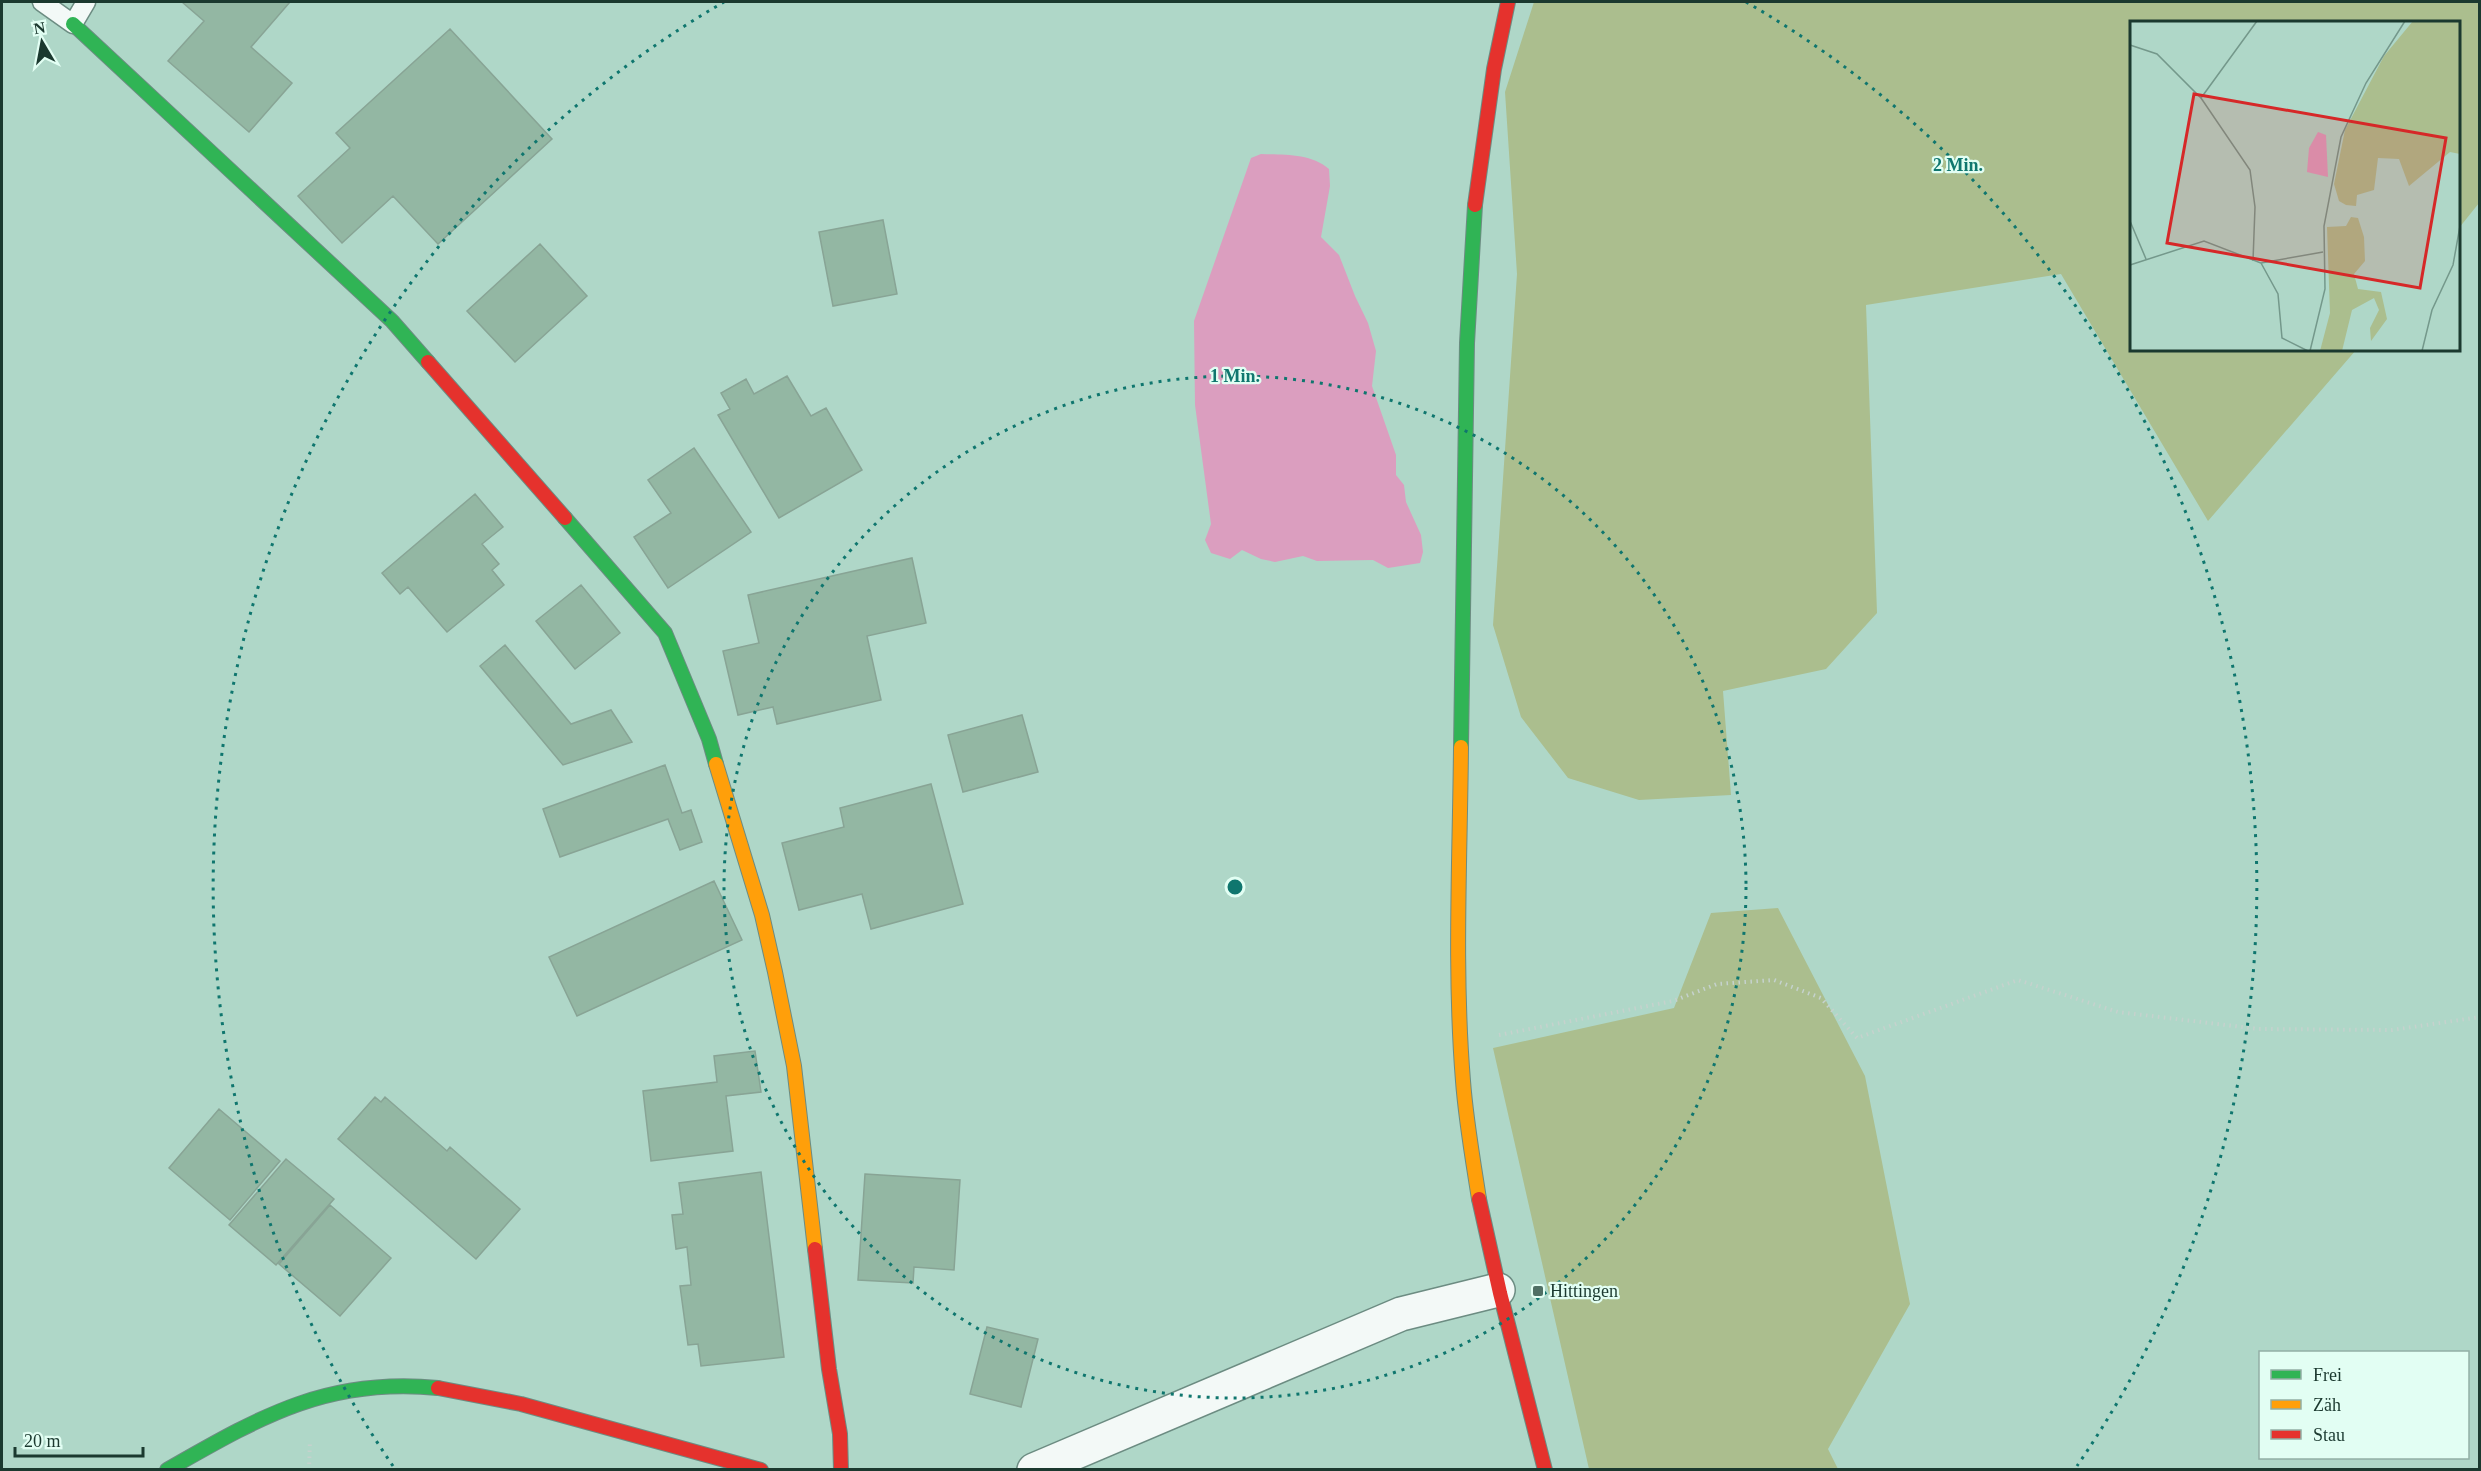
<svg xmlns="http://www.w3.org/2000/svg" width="2481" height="1471" viewBox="0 0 2481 1471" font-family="'Times New Roman',serif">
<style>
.green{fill:#abbe8e}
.water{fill:#db9ebf}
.building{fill:#93b7a3;stroke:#88a495;stroke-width:1.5}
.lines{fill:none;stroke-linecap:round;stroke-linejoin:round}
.lane-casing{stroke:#6c8c82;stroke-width:21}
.street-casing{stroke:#6c8c82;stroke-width:36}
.fast-casing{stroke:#6c8c82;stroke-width:16}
.slow-casing{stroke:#6c8c82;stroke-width:16}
.jam-casing{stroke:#6c8c82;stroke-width:16}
.path{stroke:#c5d2cd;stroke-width:4;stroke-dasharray:1.5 4.5;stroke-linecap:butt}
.lane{stroke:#f3f9f7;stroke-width:18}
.street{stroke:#f3f9f7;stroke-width:33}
.fast{stroke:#30b455;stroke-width:14}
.slow{stroke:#ff9f0a;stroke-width:14}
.jam{stroke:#e5322d;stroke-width:14}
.ring{fill:none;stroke:#0f766e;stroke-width:3;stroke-dasharray:3 6}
.poi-dot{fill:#4f7065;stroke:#e2fef3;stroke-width:2}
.labels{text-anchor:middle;stroke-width:4.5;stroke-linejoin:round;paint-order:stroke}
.poi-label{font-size:18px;fill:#1b392f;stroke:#e2fef3;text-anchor:start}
.inset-road{fill:none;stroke:#74988b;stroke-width:1.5}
.view{fill:#d62828;fill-opacity:0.15;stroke:#d62828;stroke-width:3}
.inset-edge{fill:none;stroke:#1b392f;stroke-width:3}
.centre{fill:#0f766e;stroke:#e2fef3;stroke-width:3}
.ring-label{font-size:18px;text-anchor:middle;font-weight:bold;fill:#0f766e;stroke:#e2fef3;stroke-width:4.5;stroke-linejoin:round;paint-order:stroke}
</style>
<rect width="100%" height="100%" fill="#afd7c8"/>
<path class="green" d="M1534 2H2479V203L2459 228 2458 22H2132V350H2356L2208 521 2061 274 1866 305 1877 613 1826 669 1723 691 1731 795 1639 800 1568 778 1521 717 1493 625 1517 274 1505 92Z
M1778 908 1865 1076 1910 1304 1828 1449 1838 1469H1589L1493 1048 1674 1008 1711 913Z"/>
<path class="water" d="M1261 154C1284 155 1310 153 1329 169L1330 186 1321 237 1339 255 1355 296 1368 323 1376 351 1372 386 1396 455V475L1404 485 1406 502 1421 535 1423 552 1420 563 1388 568 1373 560 1317 561 1303 556 1275 562 1261 559 1242 550 1230 559 1211 553 1205 540 1211 524 1195 405 1194 321 1251 158Z"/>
<path class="building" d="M182 2H290L251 47 292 83 249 132 168 61 204 21Z
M450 29 552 139 438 244 393 196 342 243 298 196 350 148 336 133Z
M883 220 897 294 833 306 819 232Z
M540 244 587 296 515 362 467 311Z
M787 376 811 416 826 408 862 470 779 518 718 415 730 409 721 393 746 379 754 394Z
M694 448 751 532 668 588 634 537 671 513 648 480Z
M475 494 503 527 482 544 499 564 492 570 504 585 447 632 408 587 400 594 382 573Z
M912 558 926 623 867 636 881 700 777 724 773 707 738 715 723 651 759 643 748 595Z
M581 585 620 633 575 669 536 621Z
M505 645 571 724 611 710 632 742 563 765 480 666Z
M1022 715 1038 772 963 792 948 735Z
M665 765 682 813 691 810 702 842 680 850 668 819 560 857 543 809Z
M931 784 963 904 871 929 862 894 799 910 782 843 844 827 840 808Z
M714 881 742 940 577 1016 549 957Z
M755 1051 761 1092 726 1096 733 1151 651 1161 643 1091 717 1082 714 1056Z
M375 1097 381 1102 385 1097 447 1151 450 1147 520 1209 476 1259 338 1139Z
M219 1109 280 1161 230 1220 169 1168Z
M286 1159 334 1199 276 1265 229 1225Z
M761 1172 784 1357 701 1366 698 1344 688 1345 680 1286 691 1285 687 1247 676 1249 672 1215 683 1214 679 1183Z
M865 1174 960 1180 954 1270 914 1267 913 1283 858 1280Z
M330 1205 391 1258 340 1316 279 1264Z
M987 1327 1038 1339 1021 1407 970 1394Z"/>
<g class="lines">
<g class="lane-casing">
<path id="lane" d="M42 2 73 24 86 2"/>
</g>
<g class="street-casing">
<path id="street" d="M1034 1470 1401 1314 1498 1290"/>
</g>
<g class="fast-casing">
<path id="fast" d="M73 24 392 321 428 362
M565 518 665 633 709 739 716 764
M1461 747 1467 343 1475 205
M167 1470C260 1417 327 1377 438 1388"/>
</g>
<g class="slow-casing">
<path id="slow" d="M1461 747C1460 858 1454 970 1463 1081 1466 1121 1473 1160 1479 1199
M716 764 762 915 775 972 794 1066 815 1249"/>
</g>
<g class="jam-casing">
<path id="jam" d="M1475 205 1494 69 1508 2
M428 362 565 518
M1479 1199 1500 1293 1545 1470
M815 1249 829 1369 840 1434 841 1470
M438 1388 521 1404 761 1470"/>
</g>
<path class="path" d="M1499 1035 1673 1001 1717 984 1774 980 1821 998 1857 1038 2018 980 2118 1012 2259 1029 2392 1030 2480 1017
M309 1470 310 1440"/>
<use href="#lane" class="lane"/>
<use href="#street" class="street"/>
<use href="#fast" class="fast"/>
<use href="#slow" class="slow"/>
<use href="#jam" class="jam"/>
</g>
<g class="ring">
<circle cx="1235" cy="887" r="511"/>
<path d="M393 1466A1022 1022 0 0 1 724 2M1746 2A1022 1022 0 0 1 2077 1466"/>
</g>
<rect class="poi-dot" x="1532" y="1285" width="12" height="12" rx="3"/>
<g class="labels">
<g class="poi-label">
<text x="1550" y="1297">Hittingen</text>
</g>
</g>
<g transform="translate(2130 21)">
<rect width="330" height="330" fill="#afd7c8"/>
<path d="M283 0H330V133L320 131 279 165 269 138 248 137 244 169 227 174 226 185 216 184 209 180 204 163 215 109 254 35ZM221 196 228 197 234 216 235 240 224 253 228 268 251 271 257 298 241 320 240 307 249 289 244 277 222 289 212 330H190L200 292 197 206 216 205Z" fill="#abbe8e"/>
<path d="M188 111 196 114 198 156 177 151 179 127Z" fill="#db9ebf"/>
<path class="inset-road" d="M0 24 27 33 71 77 127 0M71 77 120 149 125 186 123 240M0 200 16 238M131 242 193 231M0 244 74 220 131 242 148 273 152 317 178 330M180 330 195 268 194 205 211 116 236 62 275 0M292 330 302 289 323 244 330 205"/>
<path class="view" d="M64 73 316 117 290 267 37 222Z"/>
<rect width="330" height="330" class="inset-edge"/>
</g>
<circle cx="1235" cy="887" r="9" class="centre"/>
<g class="ring-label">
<text x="1958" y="171">2 Min.</text>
<text x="1235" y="382">1 Min.</text>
</g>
<rect width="2481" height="1471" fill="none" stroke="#1b392f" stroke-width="6"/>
<rect x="2259" y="1351" width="210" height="108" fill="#e2fef3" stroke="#92afa5" stroke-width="1.5"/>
<rect x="2271" y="1370" width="30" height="9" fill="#30b455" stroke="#92afa5" stroke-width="1.5"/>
<text x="2313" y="1381" font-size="18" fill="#1b392f">Frei</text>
<rect x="2271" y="1400" width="30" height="9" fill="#ff9f0a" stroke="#92afa5" stroke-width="1.5"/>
<text x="2313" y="1411" font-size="18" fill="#1b392f">Zäh</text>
<rect x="2271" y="1430" width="30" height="9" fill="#e5322d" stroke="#92afa5" stroke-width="1.5"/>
<text x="2313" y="1441" font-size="18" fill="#1b392f">Stau</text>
<g transform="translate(42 42) rotate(350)" stroke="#e2fef3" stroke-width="4.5" paint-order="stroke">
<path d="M0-4.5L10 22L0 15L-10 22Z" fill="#1b392f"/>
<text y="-9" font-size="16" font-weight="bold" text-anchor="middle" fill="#1b392f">N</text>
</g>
<path d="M15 1447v9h128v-9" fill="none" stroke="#1b392f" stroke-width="3"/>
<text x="24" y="1447" font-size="18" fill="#1b392f" stroke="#e2fef3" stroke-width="4.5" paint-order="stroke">20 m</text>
</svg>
